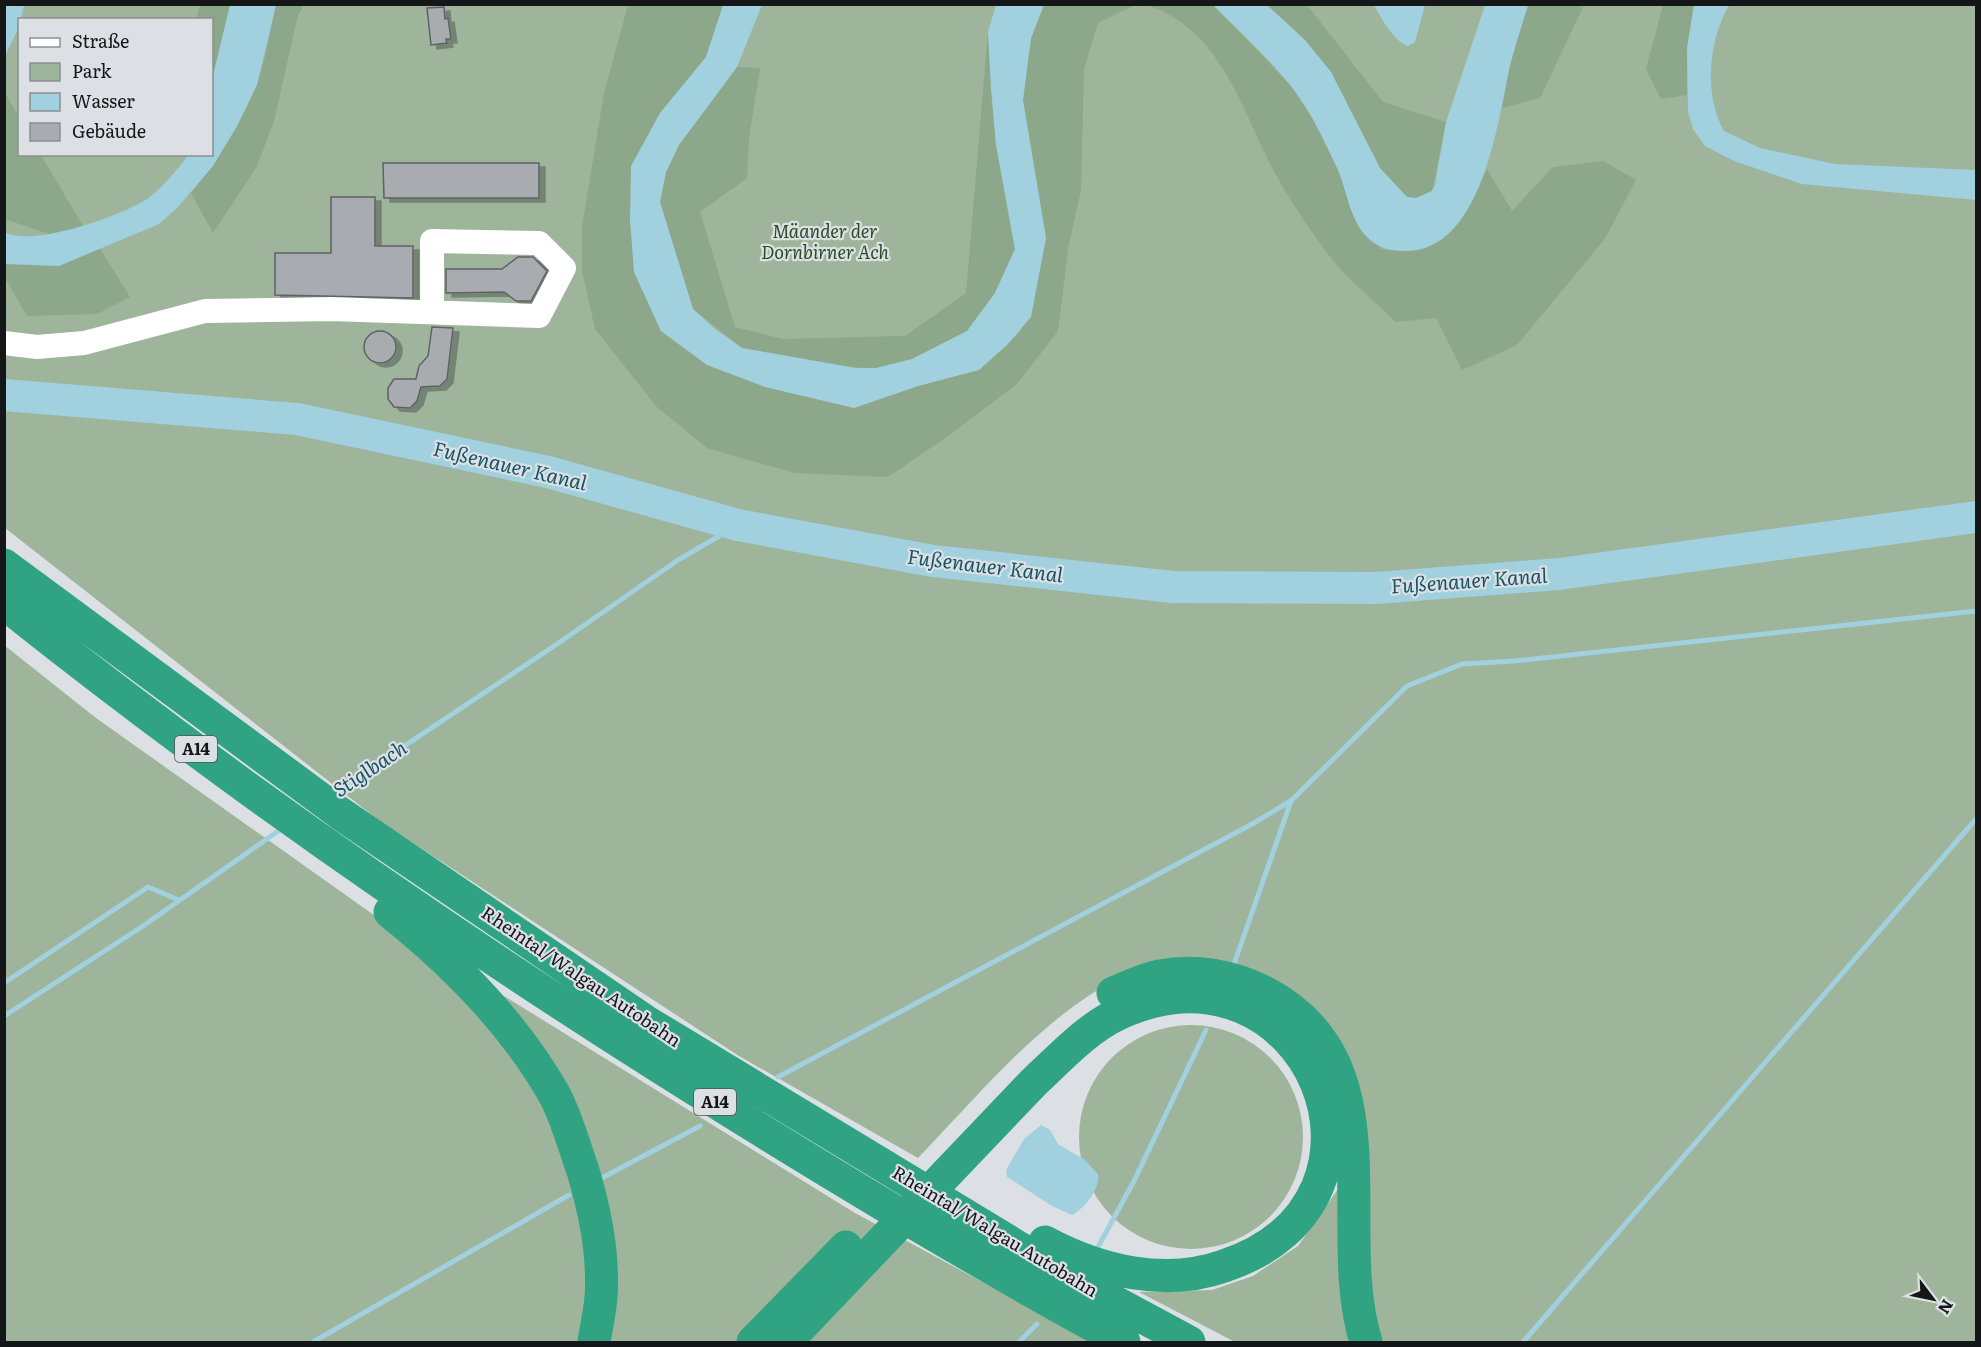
<svg xmlns="http://www.w3.org/2000/svg" width="1981" height="1347" viewBox="0 0 1981 1347" font-family="Literata,serif">
<style>
.green{fill:#9eb49b;fill-rule:evenodd}
.forest{fill:#8ca789}
.water{fill:#a1d0df}
.lines{fill:none;stroke-linecap:round;stroke-linejoin:round}
.stream{stroke:#a1d0df;stroke-width:5}
.river{stroke:#a1d0df;stroke-width:32}
.building{fill:#a8abaf;stroke:#5f6266;stroke-width:1.5;filter:url(#shadow)}
.minor{stroke:#fff;stroke-width:24}
.highway{stroke:#30a383;stroke-width:33}
.labels{text-anchor:middle;stroke-width:4.5;stroke-linejoin:round;paint-order:stroke}
.shield{fill:#dce0e4;stroke:#515355;stroke-width:1.5}
.shield-label{font-size:16px;font-weight:bold;fill:#151618}
.park-label{font-size:18px;font-style:italic;fill:#274e23;stroke:#dce0e4}
.street-label{font-size:18px;fill:#151618;stroke:#dce0e4}
.water-label{font-size:20px;font-style:italic;fill:#155464;stroke:#dce0e4}
</style>
<defs>
<filter id="shadow"><feDropShadow dx="6" dy="4" stdDeviation="0" flood-color="#0004"/></filter>
</defs>
<rect width="100%" height="100%" fill="#dce0e4"/>
<path class="green" d="M4 5H1976V1342H1381L1363 1282 1332 1036 1118 978C1038 1021 980 1094 918 1158L739 1056 381 822 5 528ZM20 20H212V154H20Z
M4 645 96 718 378 918 855 1213 1093 1342H5Z
M1079 1137a112 112 0 1 1 224 0a112 112 0 1 1-224 0Z
M1343 1182 1350 1342H1235L1139 1292 1212 1290 1253 1276 1298 1246Z"/>
<path class="forest" d="M200 5H230L212 80V20L196 19Z
M276 5H304L298 15 274 121 256 168 213 233 191 193C217 161 241 125 256 86 266 61 270 31 276 5Z
M628 5H723L706 57 660 113 634 272 661 331 707 365 736 376 854 408 918 386 979 370 1020 332 1046 238 1023 100 1031 38 1044 5H1135L1098 23 1084 69 1081 190 1068 249 1058 331 1017 384 948 436 888 477 795 473 707 448 657 407 595 329 582 271V227L604 93Z
M1146 5H1214L1291 86 1315 123 1338 170 1381 249C1447 258 1462 221 1487 169L1512 211 1553 167 1603 161 1636 180 1604 240 1517 345 1462 370 1436 318 1396 322C1375 301 1349 281 1331 258 1314 236 1298 212 1284 189 1244 124 1228 30 1146 5Z
M1267 5H1307L1383 102 1446 122 1432 191 1416 198 1406 197 1380 168 1331 72 1305 40Z
M1528 5H1584L1540 98 1502 108 1509 68Z
M1663 5H1694L1687 48V95L1661 99 1646 69Z
M988 32 996 145 1015 249 995 293 967 331 912 359 876 368 839 367 742 348 693 309 660 202 666 172 679 145 737 67 760 68 749 138 747 178 700 212 735 327 783 339 905 336 966 293Z
M4 91 19 117 20 154 41 155 83 226 49 234 5 219Z
M99 247 130 297 97 314 27 316 5 278 4 264 59 266Z"/>
<path class="water" d="M5 4 24 5 19 27 5 56Z
M230 5H276L257 85 237 126 213 166 177 208 159 224 59 266 5 264V232C31 248 121 216 147 199 158 192 181 166 188 155L212 154V80Z
M723 5H762L737 67 679 145 666 172 660 202 693 309 715 329 742 348 856 368H876L912 359 967 331 995 293 1015 249 996 145 991 89 988 32 996 5H1044L1031 38 1023 100 1046 238 1031 317 1007 345 979 370 918 386 854 408 765 387 707 365 661 331 634 272 630 220 631 166 660 113 706 57Z
M1213 5H1267L1305 40 1331 72 1380 168 1407 197 1416 198 1432 191 1435 185 1446 122 1485 5H1528C1522 26 1514 48 1509 70 1498 123 1481 250 1407 251 1391 251 1378 249 1366 236 1350 219 1347 192 1338 170 1331 155 1324 140 1316 125 1293 78 1249 42 1213 5Z
M1374 5H1425L1415 42 1408 46C1394 42 1381 18 1374 5Z
M1694 5H1729C1709 40 1703 94 1724 131L1760 148 1835 164 1976 170V200L1802 184 1734 161 1705 146 1693 129 1688 112 1687 48Z
M1041 1125 1050 1130 1058 1144 1085 1160 1098 1174C1101 1188 1084 1209 1072 1215L1052 1206 1007 1177 1006 1170 1024 1139Z"/>
<g class="lines">
<path class="stream" d="M331 795 563 640 678 560 738 525
M1233 967 1291 801
M4 983 148 887 179 900
M4 1016 143 926 284 827
M778 1077 1254 823 1292 800 1407 686 1462 664 1514 661 1976 611
M598 1180 700 1126
M1098 1247 1134 1181 1206 1030
M313 1342 569 1195
M1019 1342 1037 1324
M1523 1342 1976 819"/>
<path class="river" d="M4 395 297 419 548 472 738 525 933 561 1173 587 1376 588 1559 574 1976 517"/>
</g>
<path class="building" d="M444 7 445 19 448 18 451 39H446L447 43 431 45 427 8Z
M383 163H539V198H384Z
M331 197H375V246H413V298L275 295V253H331Z
M518 257H533L547 271 531 301H516L504 292 446 293V269H502Z
M432 327 453 328 447 379 440 386 421 387 417 401 410 408 394 407 388 399V388L394 379H416L419 366 428 356Z
M364 347a16 16 0 1 1 32 0a16 16 0 1 1-32 0Z"/>
<g class="lines">
<path class="minor" d="M4 343 37 347 84 343 205 311 331 309 539 316 564 268 539 243 432 241V312"/>
<path class="highway" d="M4 565 341 814 645 1021 1059 1272 1189 1342
M4 603C242 793 493 965 751 1124 874 1200 997 1274 1124 1342
M390 912C454 963 513 1022 554 1094 567 1118 574 1146 583 1171 595 1211 604 1256 601 1297 600 1312 596 1328 594 1342
M1113 993C1128 987 1144 979 1160 976 1196 969 1234 976 1266 993 1400 1064 1330 1227 1366 1342
M753 1342 846 1247
M786 1342 1034 1082C1060 1058 1086 1029 1118 1014 1307 927 1422 1200 1224 1266 1165 1287 1099 1271 1045 1242"/>
</g>
<g class="labels">
<g class="shield">
<rect x="175" y="736" width="42" height="26" rx="4.5"/>
<rect x="694" y="1089" width="42" height="26" rx="4.5"/>
</g>
<g class="shield-label">
<text x="196" y="755">A14</text>
<text x="715" y="1108">A14</text>
</g>
<g class="park-label">
<text x="825" y="238">Mäander der<tspan x="825" dy="21">Dornbirner Ach</tspan></text>
</g>
<g class="street-label">
<text transform="translate(581 977) rotate(34)" y="6">Rheintal/Walgau Autobahn</text>
<text transform="translate(995 1232) rotate(31)" y="6">Rheintal/Walgau Autobahn</text>
</g>
<g class="water-label">
<text transform="translate(510 466) rotate(13)" y="7">Fußenauer Kanal</text>
<text transform="translate(985 566) rotate(7)" y="7">Fußenauer Kanal</text>
<text transform="translate(1469 581) rotate(-4)" y="7">Fußenauer Kanal</text>
<text transform="translate(370 769) rotate(-34)" y="7">Stiglbach</text>
</g>
</g>
<rect width="1981" height="1347" fill="none" stroke="#151618" stroke-width="12"/>
<rect x="18" y="18" width="195" height="138" fill="#dce0e4" stroke="#8c8f92" stroke-width="1.5"/>
<rect x="30" y="38" width="30" height="9" fill="#ffffff" stroke="#8c8f92" stroke-width="1.5"/>
<text x="72" y="48" font-size="18" fill="#151618">Straße</text>
<rect x="30" y="63" width="30" height="18" fill="#9eb49b" stroke="#8c8f92" stroke-width="1.5"/>
<text x="72" y="78" font-size="18" fill="#151618">Park</text>
<rect x="30" y="93" width="30" height="18" fill="#a1d0df" stroke="#8c8f92" stroke-width="1.5"/>
<text x="72" y="108" font-size="18" fill="#151618">Wasser</text>
<rect x="30" y="123" width="30" height="18" fill="#a8abaf" stroke="#8c8f92" stroke-width="1.5"/>
<text x="72" y="138" font-size="18" fill="#151618">Gebäude</text>
<g transform="translate(1933 1299) rotate(122)" stroke="#dce0e4" stroke-width="4.5" paint-order="stroke">
<path d="M0-4.5L10 22L0 15L-10 22Z" fill="#151618"/>
<text y="-9" font-size="16" font-weight="bold" text-anchor="middle" fill="#151618">N</text>
</g>
</svg>
